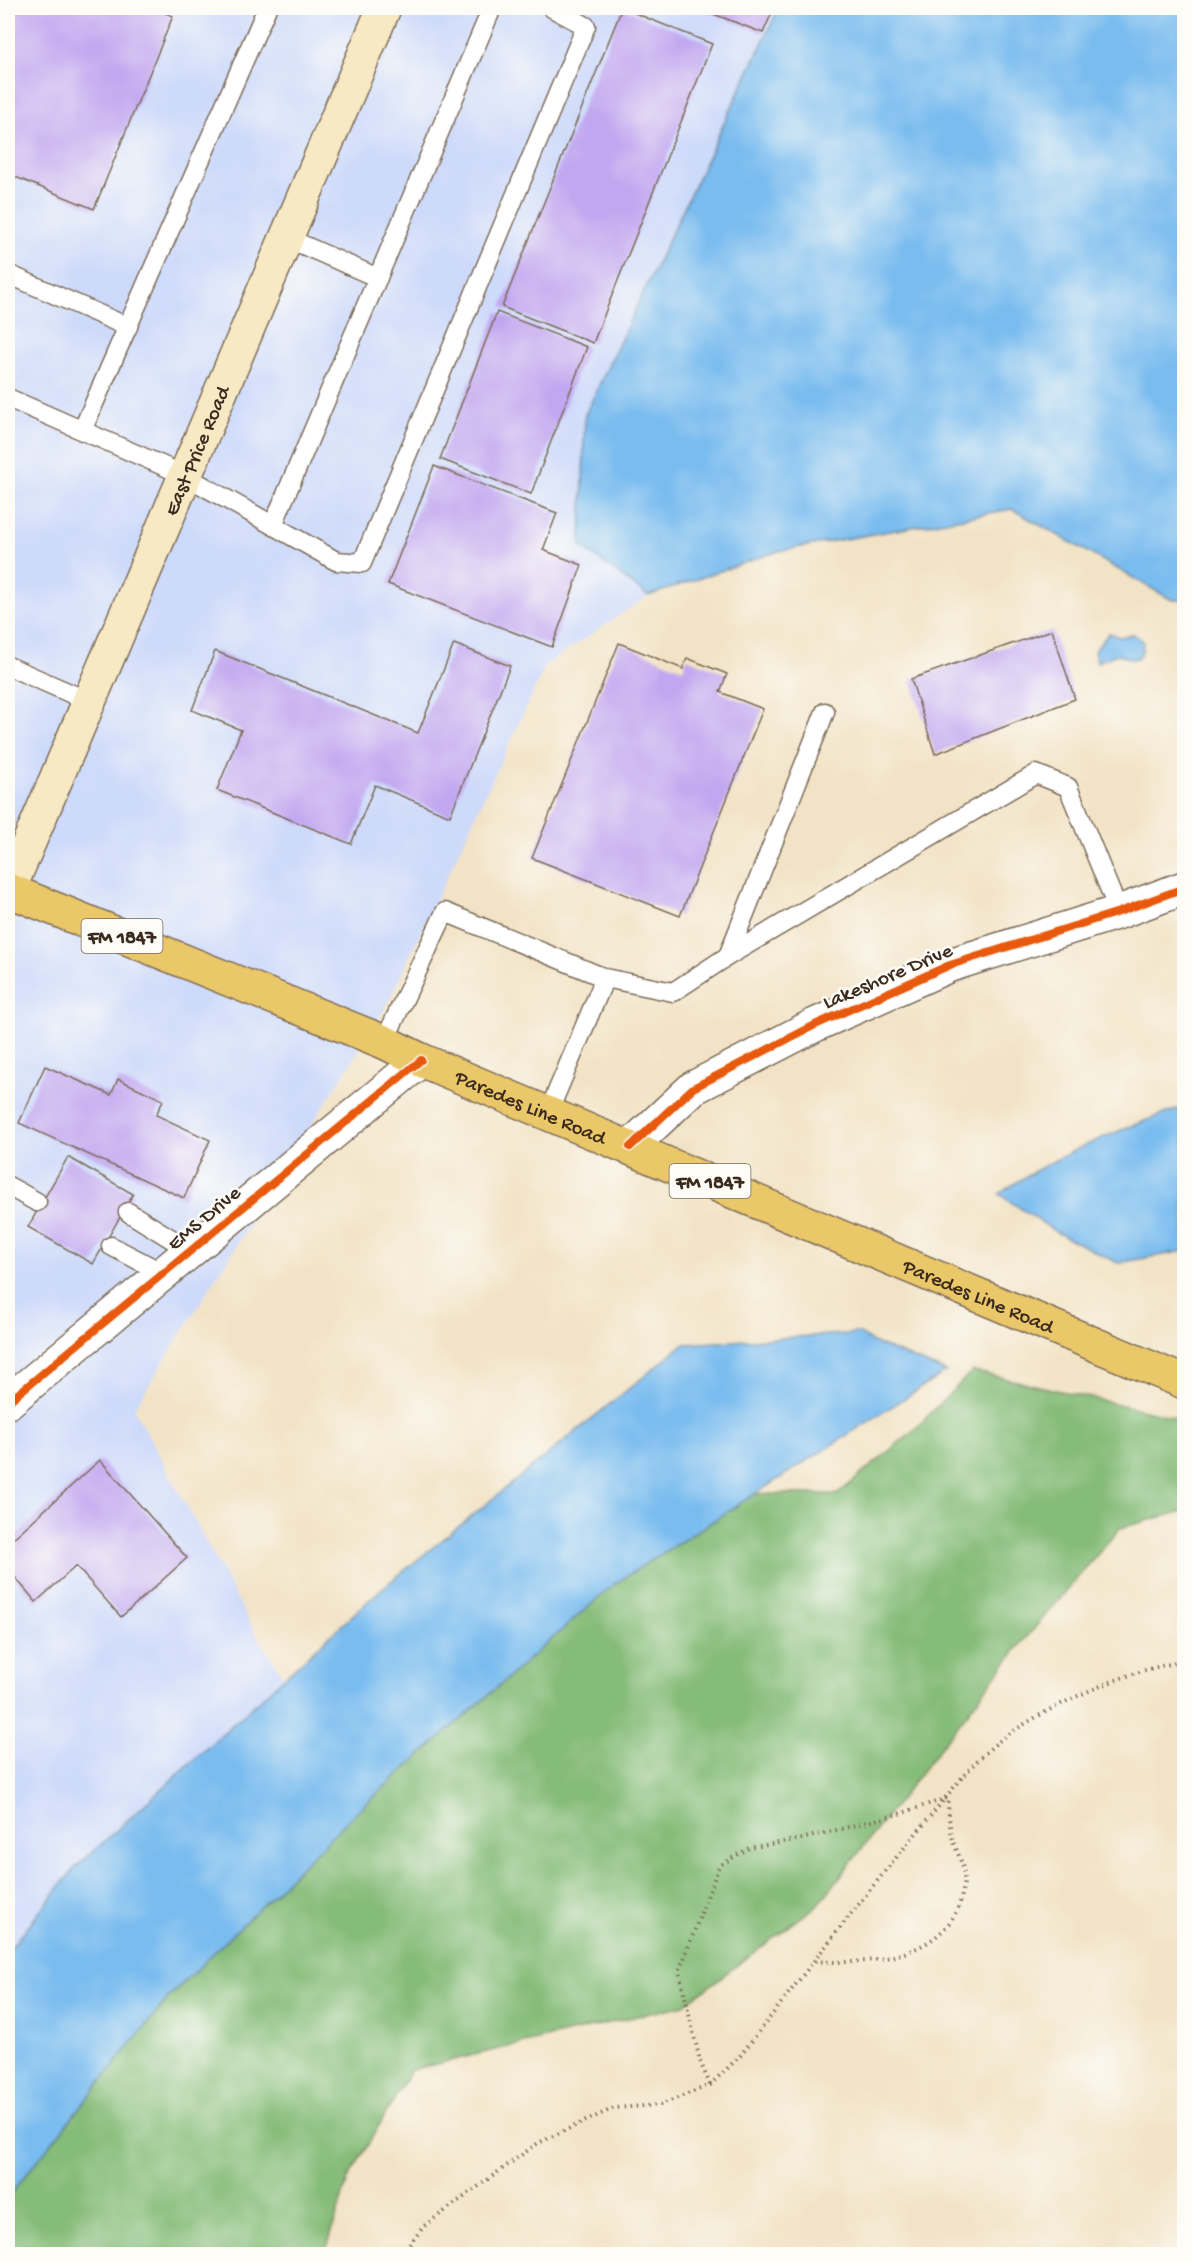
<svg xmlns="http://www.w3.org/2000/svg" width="1192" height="2262" viewBox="0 0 1192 2262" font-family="'Gochi Hand',sans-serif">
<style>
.built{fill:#cedafa}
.forest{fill:#85bc78;stroke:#60734b;stroke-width:1.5}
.water{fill:#79bcef;stroke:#5a7386;stroke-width:1.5}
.building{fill:#c1a7f0}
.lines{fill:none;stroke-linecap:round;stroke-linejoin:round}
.service-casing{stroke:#7b6b59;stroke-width:21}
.minor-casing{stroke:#7b6b59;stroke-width:36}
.secondary-casing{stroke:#7b6b59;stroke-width:36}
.primary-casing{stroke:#7b6b59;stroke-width:36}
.path{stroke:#7b6b59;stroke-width:4;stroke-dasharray:1.5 4.5;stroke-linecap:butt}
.service{stroke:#fff;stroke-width:18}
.minor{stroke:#fff;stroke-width:33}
.secondary{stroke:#f7e9c3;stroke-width:33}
.primary{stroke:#eac769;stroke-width:33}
.cycleway-casing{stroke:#fdfcf7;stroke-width:11}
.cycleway{stroke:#e8590c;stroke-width:8}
.labels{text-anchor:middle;stroke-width:5;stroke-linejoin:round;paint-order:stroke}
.shield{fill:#fdfcf7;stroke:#75695f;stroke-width:1.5}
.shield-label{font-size:20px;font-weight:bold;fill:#3b2a1e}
.street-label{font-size:21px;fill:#3b2a1e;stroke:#fdfcf7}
</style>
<rect width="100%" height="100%" fill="#fdfcf7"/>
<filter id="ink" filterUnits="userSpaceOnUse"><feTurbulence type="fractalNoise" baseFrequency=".0167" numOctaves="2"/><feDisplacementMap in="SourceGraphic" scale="12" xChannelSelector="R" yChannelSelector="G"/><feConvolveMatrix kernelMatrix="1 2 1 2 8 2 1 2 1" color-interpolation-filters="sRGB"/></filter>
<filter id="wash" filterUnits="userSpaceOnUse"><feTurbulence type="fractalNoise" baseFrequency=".008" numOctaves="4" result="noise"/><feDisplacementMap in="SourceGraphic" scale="24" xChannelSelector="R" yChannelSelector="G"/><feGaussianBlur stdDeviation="1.35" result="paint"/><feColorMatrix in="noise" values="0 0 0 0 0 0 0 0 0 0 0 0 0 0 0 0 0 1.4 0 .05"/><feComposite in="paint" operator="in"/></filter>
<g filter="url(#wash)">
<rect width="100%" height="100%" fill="#f2e3c6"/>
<path class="built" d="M8 8H779L585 415 581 546 648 596 546 665 387 1005 134 1409 255 1632 284 1677 74 1869 8 1951Z"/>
<path class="forest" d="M972 1371 1184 1419V1511L1120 1528 1020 1645 819 1904 684 2005 411 2070 348 2179 325 2254H8V2197L168 1998 355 1813 614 1584 755 1494H838L915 1429Z"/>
<path class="water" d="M779 8H1184V600H1172L1012 509 779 551 648 596 581 546 585 415Z
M1109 633 1120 637 1134 634 1143 641 1142 652 1138 658 1132 659 1117 654 1097 662 1094 651Z
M1184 1107V1251L1118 1263 1056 1232 999 1194C1054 1155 1121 1128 1184 1107Z
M859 1333 872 1342 946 1372 614 1584 355 1813 168 1998 8 2197V1951L74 1869 379 1591 684 1344Z"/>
<g id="blocks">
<path class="building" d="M8 8H152L173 16 94 209 8 174Z
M622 8 712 44 593 343 502 307Z
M698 8H774L763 33Z
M497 312 587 347 531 494 440 459Z
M434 466 557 513 543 550 582 565 552 647 388 584Z
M1052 630 1075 699 935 754 911 679Z
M619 643 683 669 687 658 727 674 720 692 763 709 680 916 532 858Z
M454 644 510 666 450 816 375 785 351 844 217 790 241 730 192 710 215 651 418 733Z
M45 1066 111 1095 118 1079 163 1100 156 1115 210 1140 184 1198 19 1123Z
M68 1157 133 1194 93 1264 28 1227Z
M100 1460 187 1558 121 1617 76 1566 36 1602 8 1569V1543Z"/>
</g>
</g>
<g filter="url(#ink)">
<use href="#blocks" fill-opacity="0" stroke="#7b6b59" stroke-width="1.5"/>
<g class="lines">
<g class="service-casing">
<path id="service" d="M285 237 378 278
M8 274 128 327
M8 398 184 475 336 561 362 563 586 26 552 8
M82 431 267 8
M273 525 492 8
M8 666 88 701
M728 956 1036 774 1068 787 1119 912
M384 1042 445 912 605 978
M548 1113 605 978 673 992 728 956 825 712
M8 1186 37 1202
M128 1212 191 1251
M111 1246 163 1273"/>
</g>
<g class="minor-casing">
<path id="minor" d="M630 1147 693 1088 815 1025 950 965 1119 912 1184 888
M8 1402 421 1060"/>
</g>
<g class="secondary-casing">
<g id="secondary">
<path id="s1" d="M8 892 384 8"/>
</g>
</g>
<g class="primary-casing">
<g id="primary">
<path id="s2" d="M8 890 384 1042 421 1060 1184 1382"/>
</g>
</g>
<path class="path" d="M710 2085 700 2061 679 1971 719 1866 749 1848 801 1839 899 1814 947 1798C949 1812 949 1829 954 1843 959 1857 965 1867 964 1882 958 1956 874 1966 816 1961
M402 2254 424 2226 538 2143 614 2108 660 2105 710 2085 740 2056C801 1978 861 1899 924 1824 947 1797 970 1764 998 1742 1039 1710 1132 1667 1184 1662"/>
<use href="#service" class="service"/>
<use href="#minor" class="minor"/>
<use href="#secondary" class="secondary"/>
<use href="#primary" class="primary"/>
<g class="cycleway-casing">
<path id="cycleway" d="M630 1147 693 1088 815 1025 950 965 1119 912 1184 888
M8 1402 421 1060"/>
</g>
<use href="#cycleway" class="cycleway"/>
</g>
</g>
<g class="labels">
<g class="shield">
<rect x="81.5" y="919" width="81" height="34" rx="4.5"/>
<rect x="669.5" y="1164" width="81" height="34" rx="4.5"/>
</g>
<g class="shield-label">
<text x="122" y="943">FM 1847</text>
<text x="710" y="1188">FM 1847</text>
</g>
<g class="street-label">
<text dy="7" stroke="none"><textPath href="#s1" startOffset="480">East Price Road</textPath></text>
<text transform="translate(887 975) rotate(-23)" y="7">Lakeshore Drive</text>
<text dy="7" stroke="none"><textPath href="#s2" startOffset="566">Paredes Line Road</textPath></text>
<text transform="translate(203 1217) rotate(-40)" y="7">EMS Drive</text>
<text dy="7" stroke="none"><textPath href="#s2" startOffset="1052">Paredes Line Road</textPath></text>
</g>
</g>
<rect width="1192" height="2262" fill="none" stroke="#fdfcf7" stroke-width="30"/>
</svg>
